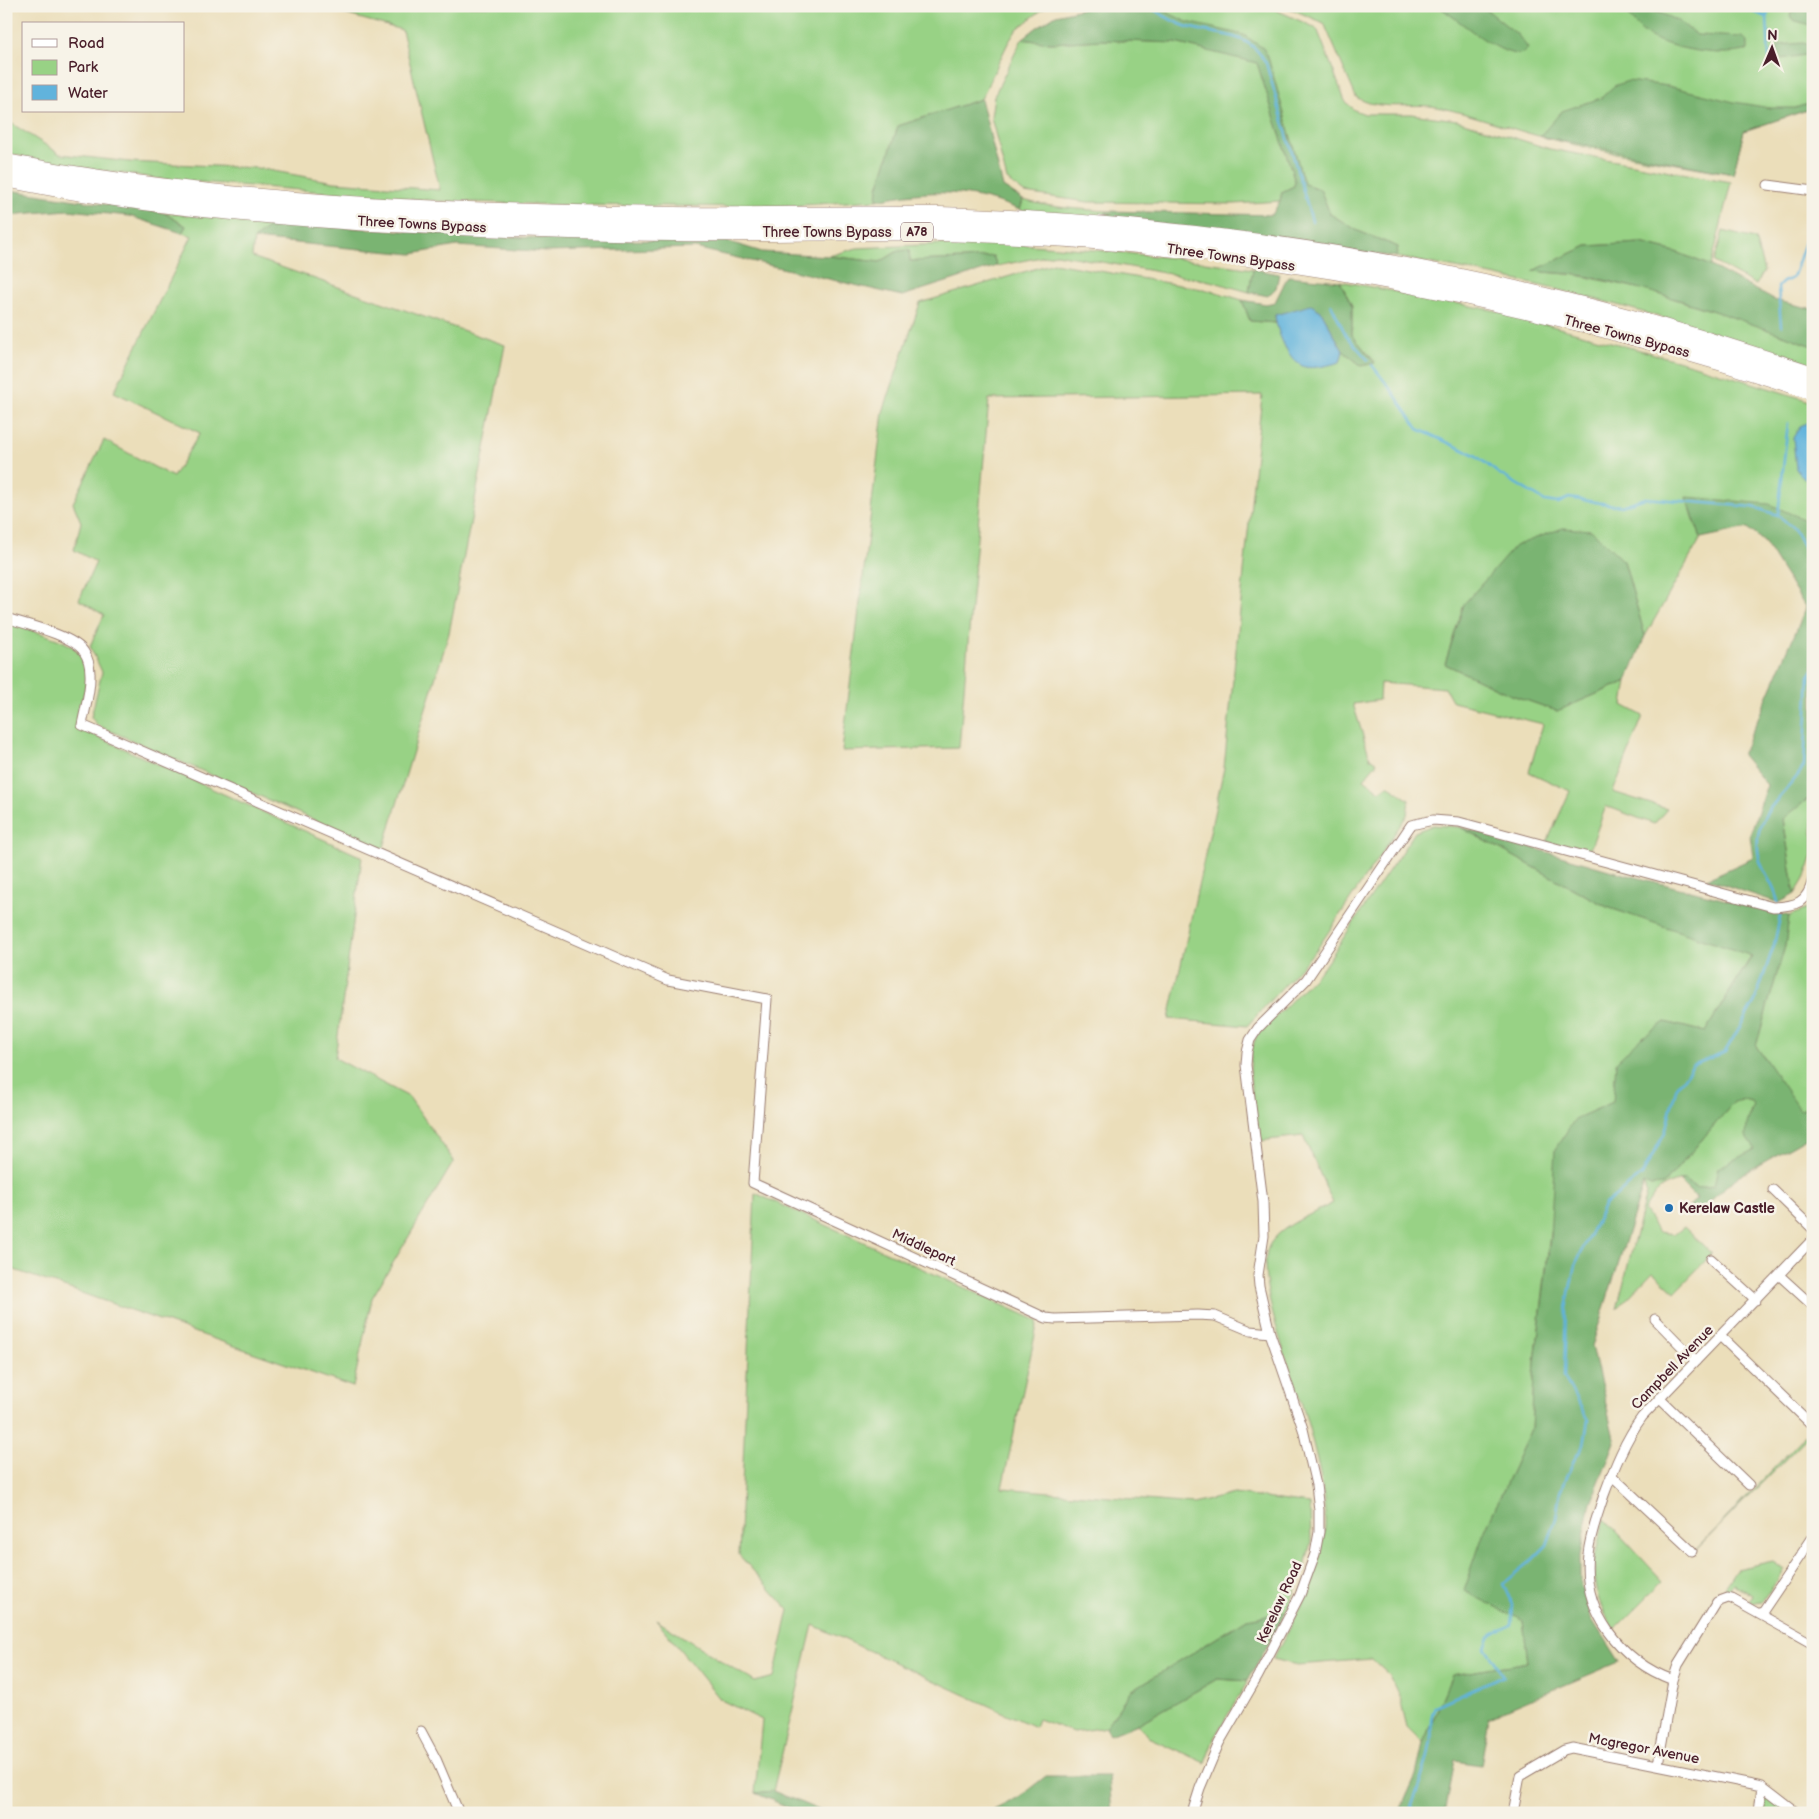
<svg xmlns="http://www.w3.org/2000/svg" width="1819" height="1819" viewBox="0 0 1819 1819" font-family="'Balsamiq Sans',sans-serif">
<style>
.green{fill:#98d285;stroke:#717858}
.forest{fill:#7ab472;stroke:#626a4e}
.water{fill:#61b3dc;stroke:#566984}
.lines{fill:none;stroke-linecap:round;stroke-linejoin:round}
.stream{stroke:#61b3dc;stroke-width:2.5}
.street-casing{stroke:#9a7e72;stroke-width:11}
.highway-casing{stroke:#9a7e72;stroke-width:19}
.street{stroke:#fff;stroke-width:9}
.highway{stroke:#fff;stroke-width:18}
.poi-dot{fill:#1f6fb2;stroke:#f7f3e8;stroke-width:2}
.labels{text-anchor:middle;stroke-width:5;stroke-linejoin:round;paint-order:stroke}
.shield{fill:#f7f3e8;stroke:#7e5f64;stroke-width:1}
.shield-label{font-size:12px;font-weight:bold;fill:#4a1f2b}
.street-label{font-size:14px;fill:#4a1f2b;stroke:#f7f3e8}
.poi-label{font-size:14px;font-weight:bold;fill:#4a1f2b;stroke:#f7f3e8;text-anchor:start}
</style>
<rect width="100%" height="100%" fill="#f7f3e8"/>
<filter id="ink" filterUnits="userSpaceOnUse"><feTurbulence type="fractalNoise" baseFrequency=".02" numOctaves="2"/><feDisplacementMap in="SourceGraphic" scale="10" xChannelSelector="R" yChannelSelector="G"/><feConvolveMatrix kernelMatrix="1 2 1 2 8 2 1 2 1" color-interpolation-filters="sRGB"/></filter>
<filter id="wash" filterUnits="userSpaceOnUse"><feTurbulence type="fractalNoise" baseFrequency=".0096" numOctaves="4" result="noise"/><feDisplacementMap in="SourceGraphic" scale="20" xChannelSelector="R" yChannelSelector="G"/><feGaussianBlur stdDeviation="1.12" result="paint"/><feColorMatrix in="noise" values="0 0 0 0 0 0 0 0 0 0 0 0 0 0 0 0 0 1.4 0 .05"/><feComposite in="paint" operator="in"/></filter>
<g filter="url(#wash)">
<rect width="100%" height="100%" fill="#ebdeba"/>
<path class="green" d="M316 6H1047L1017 29 1008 43 981 99 898 126 878 188 877 200 773 207 566 205 439 201 161 179 58 164 6 153V120L60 154 130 162 257 168 334 182 440 190 402 30Z
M1154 6H1267L1314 27 1318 31 1345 101 1354 110 1365 114H1411L1457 120 1550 149 1731 182 1711 266 1679 253 1641 243 1587 246 1534 271 1577 275 1642 289 1737 318 1813 346V365C1718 334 1621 303 1524 282 1481 272 1439 265 1396 257L1398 247 1358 231 1330 214 1320 189 1304 184 1268 58C1251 28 1215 33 1186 22 1175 18 1164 12 1154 6Z
M1284 6H1813V108L1744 131 1733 174C1674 163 1613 154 1554 140 1515 131 1477 115 1437 107 1411 102 1379 112 1356 97L1324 23Z
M1022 39 1050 43 1101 40 1175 43 1257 62 1295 181 1294 186 1282 192 1280 201 1234 204 1088 202 1024 193 1007 180 991 117 994 96Z
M1023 200C1051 208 1079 209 1107 211L1105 218 1028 213 1020 210Z
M164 213 274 223 254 239 252 257 505 345 449 633 383 850 97 725 91 717 102 672 90 646 104 615 79 600 96 562 74 550 81 522 73 503 104 440 173 477 200 433 114 392 192 236 182 233 186 226Z
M1723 231 1755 239 1764 271 1756 285 1714 262Z
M989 242C1077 248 1165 255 1253 269L1249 292 1210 281 1056 254 997 266 993 256 966 259 910 261 909 250 898 251 880 262 829 256 857 248Z
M1054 263 1213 291 1242 300 1250 321 1276 323 1286 349 1340 362 1343 351 1362 366 1375 362 1352 335V306L1340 281 1497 311 1691 364 1813 402V536L1803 519 1686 498 1701 538 1645 636 1624 561 1464 604 1445 664 1509 694 1557 711 1627 681 1623 705 1643 716 1613 792 1667 809 1654 824 1606 806 1589 852 1547 842 1570 791 1529 772 1543 724 1453 702 1445 688 1380 683 1379 700 1353 704 1370 758 1377 763 1364 779 1380 791 1388 785 1409 800 1407 815 1317 949 1247 1026 1169 1019 1224 768 1262 395 989 399 959 748 842 751 883 412 920 303Z
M6 622C19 626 31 630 43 634 70 643 91 651 86 685 83 699 79 713 76 727L362 857 335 1058 409 1097 454 1161 372 1298 353 1387 6 1267Z
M1813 795V855L1806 876 1795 894 1783 818Z
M1433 825 1460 827 1607 907 1752 955 1705 1032 1665 1022 1616 1062 1614 1102 1575 1119 1550 1233 1535 1362 1531 1429 1483 1535 1523 1621 1528 1662 1452 1675 1423 1743 1407 1727 1400 1698 1389 1675 1372 1659 1297 1665 1273 1659C1293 1622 1315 1587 1322 1545 1323 1539 1325 1532 1325 1526 1326 1489 1314 1444 1303 1408 1293 1372 1251 1275 1270 1244 1283 1224 1313 1214 1333 1203L1303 1136 1259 1141C1255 1107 1243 1070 1256 1037L1323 968 1415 832Z
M1813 902V1105L1800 1111 1756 1046 1785 946 1789 916 1809 908Z
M1744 1099 1751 1101 1753 1105 1750 1113 1755 1149 1714 1186 1696 1188 1684 1179C1659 1187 1658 1188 1644 1210L1658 1232 1675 1234 1684 1227 1712 1254 1675 1292 1653 1272 1617 1309 1646 1193 1644 1183 1663 1185 1734 1102Z
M755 1193 1038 1321 1002 1488 1193 1504 1234 1494 1310 1504 1311 1541 1304 1571 1286 1612 1247 1619 1131 1691 1106 1727 1074 1732 1038 1719 1035 1727 813 1625 773 1791 755 1793 762 1720 721 1700 656 1620 755 1682 774 1677 789 1610 739 1555Z
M1813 1427V1431L1692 1554Z
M1605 1519 1663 1581 1615 1629C1587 1591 1591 1562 1605 1519Z
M1773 1561 1785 1569 1763 1601 1754 1602 1749 1600 1752 1594 1733 1584 1729 1591 1726 1589 1725 1586 1736 1569Z
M1217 1679 1248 1681 1215 1736 1205 1763 1148 1737 1138 1724Z
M1768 1798H1770L1781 1808 1774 1813H1764L1766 1799Z"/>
<path class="forest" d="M1094 6H1154L1187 22 1244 35 1263 48 1268 57 1304 184 1320 189 1330 214 1358 231 1398 247 1396 257 1105 218 1107 211 1272 215 1280 201 1282 192 1294 186 1295 181 1257 63 1175 43 1102 40 1050 43 1022 39 1036 28 1056 15Z
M1438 6H1482L1517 34 1528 48C1524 55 1516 55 1508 52 1487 45 1457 19 1438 6Z
M1626 6H1640L1662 14 1678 21 1697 35 1743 37 1748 42V50C1724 58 1670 49 1649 36 1639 30 1631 19 1624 11Z
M1805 6H1813V26L1793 20 1790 16 1792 11Z
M1803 43 1813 46V58L1804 55 1782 59 1776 52 1779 45Z
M1628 81 1668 86 1734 102 1770 108H1795L1813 102V108L1744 131 1733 174 1540 136 1562 111 1601 98 1614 86Z
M981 99 1003 187 1023 200 1020 210C969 189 930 189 877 200L878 188 898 126Z
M15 191 164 213 186 226 182 233 129 216 68 210 20 214 6 218V192Z
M274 223 485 236 588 240 726 241 762 252 829 256 880 262 898 251 909 250 910 261 966 259 993 256 997 266 902 296 695 248 547 252 457 246 412 254 254 239Z
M1641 243 1679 253 1711 266 1774 300 1813 309V346C1736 318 1659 290 1579 275 1564 273 1548 273 1533 271L1587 246Z
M1253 269 1279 274 1276 288 1268 296 1249 292Z
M1288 276 1340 281 1352 306V335L1375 363 1362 366 1343 351 1321 311 1275 315 1276 323 1250 321 1242 300 1266 304 1275 302Z
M1686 497 1769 504 1803 519 1813 536V795L1783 819 1795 894 1779 903 1707 879 1753 858 1750 835 1767 785 1742 755 1806 608 1765 543 1748 528 1701 538Z
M1563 528 1591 530 1624 561 1645 636 1627 681 1557 711 1509 694 1445 664 1464 604 1515 546Z
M1460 827 1616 872 1789 916 1785 946 1756 1046 1800 1110 1813 1105V1134L1736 1178 1696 1214 1689 1206 1697 1199 1679 1181 1684 1179 1696 1188 1714 1186 1718 1168 1755 1149 1746 1136 1747 1124 1753 1105 1751 1101 1744 1099 1734 1102 1663 1185 1651 1186 1644 1183 1592 1346 1615 1442 1591 1502 1580 1555V1579L1591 1618 1619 1662 1489 1717 1481 1765 1455 1761 1445 1813H1399L1416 1775 1423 1743 1452 1675 1528 1662 1523 1621 1464 1591 1483 1535 1531 1429 1535 1362 1550 1238 1555 1149 1575 1119 1613 1102 1616 1062 1640 1039 1665 1022 1705 1032 1752 956 1607 907Z
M1286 1612 1248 1681 1217 1679 1138 1724 1110 1735 1106 1727 1131 1691 1247 1619Z
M1046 1776H1109L1112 1813H988L1019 1797Z
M773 1791 826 1813H802L755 1793Z"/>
<path class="water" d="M1311 305 1321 311 1343 351 1340 362C1330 365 1315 369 1305 367 1288 362 1276 330 1275 315Z
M1810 422 1813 424V479H1804L1796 469 1793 438 1800 426Z"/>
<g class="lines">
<path class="stream" d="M1148 6C1161 14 1171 21 1185 26 1217 37 1248 29 1266 63L1312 221
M1738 6 1767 17
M1768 9 1767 17 1769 58
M1331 304 1346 335 1368 360
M1781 326 1778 287 1783 282 1793 278 1813 219
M1372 365 1393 392 1418 429 1475 455 1498 473 1545 501 1558 503 1569 498 1621 506 1645 498 1753 507 1778 515 1794 529 1813 564
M1778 515 1788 423
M1778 903C1776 886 1762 873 1759 857 1750 811 1786 798 1804 766L1809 676 1813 670
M1409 1813C1418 1790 1427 1765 1431 1741 1433 1725 1428 1722 1435 1706L1504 1675 1485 1647 1489 1637 1511 1625 1513 1605 1503 1584 1529 1563 1547 1545 1556 1519 1560 1491 1574 1460 1584 1445 1588 1420 1564 1377 1566 1308 1575 1265 1605 1204 1642 1175 1665 1132 1676 1089 1693 1065 1725 1052 1755 1001 1774 945 1780 917 1779 909"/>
</g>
</g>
<g filter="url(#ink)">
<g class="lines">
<g class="street-casing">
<path id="street" d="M1768 185 1813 191
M6 618C25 624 75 636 84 652 88 658 90 667 90 674 91 690 85 709 82 725L668 980 767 999 753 1183 1046 1318 1055 1319 1198 1315 1215 1316 1251 1331 1270 1333
M1773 1190 1813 1229
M1711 1259 1756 1300
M1779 1275 1813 1306
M1655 1319 1696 1361
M1720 1336 1810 1423
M1659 1398 1749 1485
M1611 1475 1692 1551
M1761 1614 1813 1537
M1673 1680C1621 1661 1581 1611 1588 1554 1590 1534 1598 1514 1604 1495 1614 1468 1625 1440 1642 1417L1813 1239
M421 1731 436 1759 459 1813
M1658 1764 1673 1680 1678 1665 1717 1602 1728 1598 1732 1599 1813 1644
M1192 1813 1200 1788 1219 1743 1258 1676 1300 1595 1315 1554 1319 1532V1510L1316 1485 1303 1429 1270 1333 1259 1286 1258 1275 1264 1236 1263 1202 1246 1065 1247 1052 1250 1040 1258 1028 1306 980 1411 825 1433 820 1459 822 1773 907C1797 906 1807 903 1813 879
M1513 1813 1520 1776 1564 1750 1572 1748 1762 1786 1797 1813
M1759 1813 1762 1786"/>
</g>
<g class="highway-casing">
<path id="highway" d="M6 163C226 205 451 213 673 216 762 217 851 214 940 216 1147 222 1365 252 1566 302 1650 322 1731 348 1813 375
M6 178C126 203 248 214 371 222 471 227 572 231 673 232 762 233 851 230 940 232 1236 239 1532 297 1813 391"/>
</g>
<use href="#street" class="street"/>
<use href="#highway" class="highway"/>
</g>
</g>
<circle class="poi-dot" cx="1669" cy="1208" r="5"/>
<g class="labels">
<rect class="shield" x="901" y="222.5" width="32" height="19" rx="4"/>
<g class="shield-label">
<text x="917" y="236">A78</text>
</g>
<g class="street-label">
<text transform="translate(422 224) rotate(3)" y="5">Three Towns Bypass</text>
<text x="827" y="237">Three Towns Bypass</text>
<text transform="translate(1231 257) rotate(8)" y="5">Three Towns Bypass</text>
<text transform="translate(1627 336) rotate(15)" y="5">Three Towns Bypass</text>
<text transform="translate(924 1247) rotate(25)" y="5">Middlepart</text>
<text transform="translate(1672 1367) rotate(-46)" y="5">Campbell Avenue</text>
<text transform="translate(1279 1602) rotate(-65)" y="5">Kerelaw Road</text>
<text transform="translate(1644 1748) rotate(11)" y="5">Mcgregor Avenue</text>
</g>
<g class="poi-label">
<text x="1679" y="1213">Kerelaw Castle</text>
</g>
</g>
<rect width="1819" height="1819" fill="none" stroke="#f7f3e8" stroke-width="25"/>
<rect x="22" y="22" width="162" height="90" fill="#f7f3e8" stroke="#b29e9c"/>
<rect x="32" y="39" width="25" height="8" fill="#ffffff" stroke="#b29e9c"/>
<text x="68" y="48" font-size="15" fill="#4a1f2b">Road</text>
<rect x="32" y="60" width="25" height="15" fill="#98d285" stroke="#b29e9c"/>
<text x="68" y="72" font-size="15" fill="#4a1f2b">Park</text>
<rect x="32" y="85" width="25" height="15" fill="#61b3dc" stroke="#b29e9c"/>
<text x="68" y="98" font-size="15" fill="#4a1f2b">Water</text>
<g transform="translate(1772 48) rotate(2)" stroke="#f7f3e8" stroke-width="4" paint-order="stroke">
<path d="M0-4L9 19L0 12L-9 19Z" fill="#4a1f2b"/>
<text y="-8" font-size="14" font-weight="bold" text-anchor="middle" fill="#4a1f2b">N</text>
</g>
</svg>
